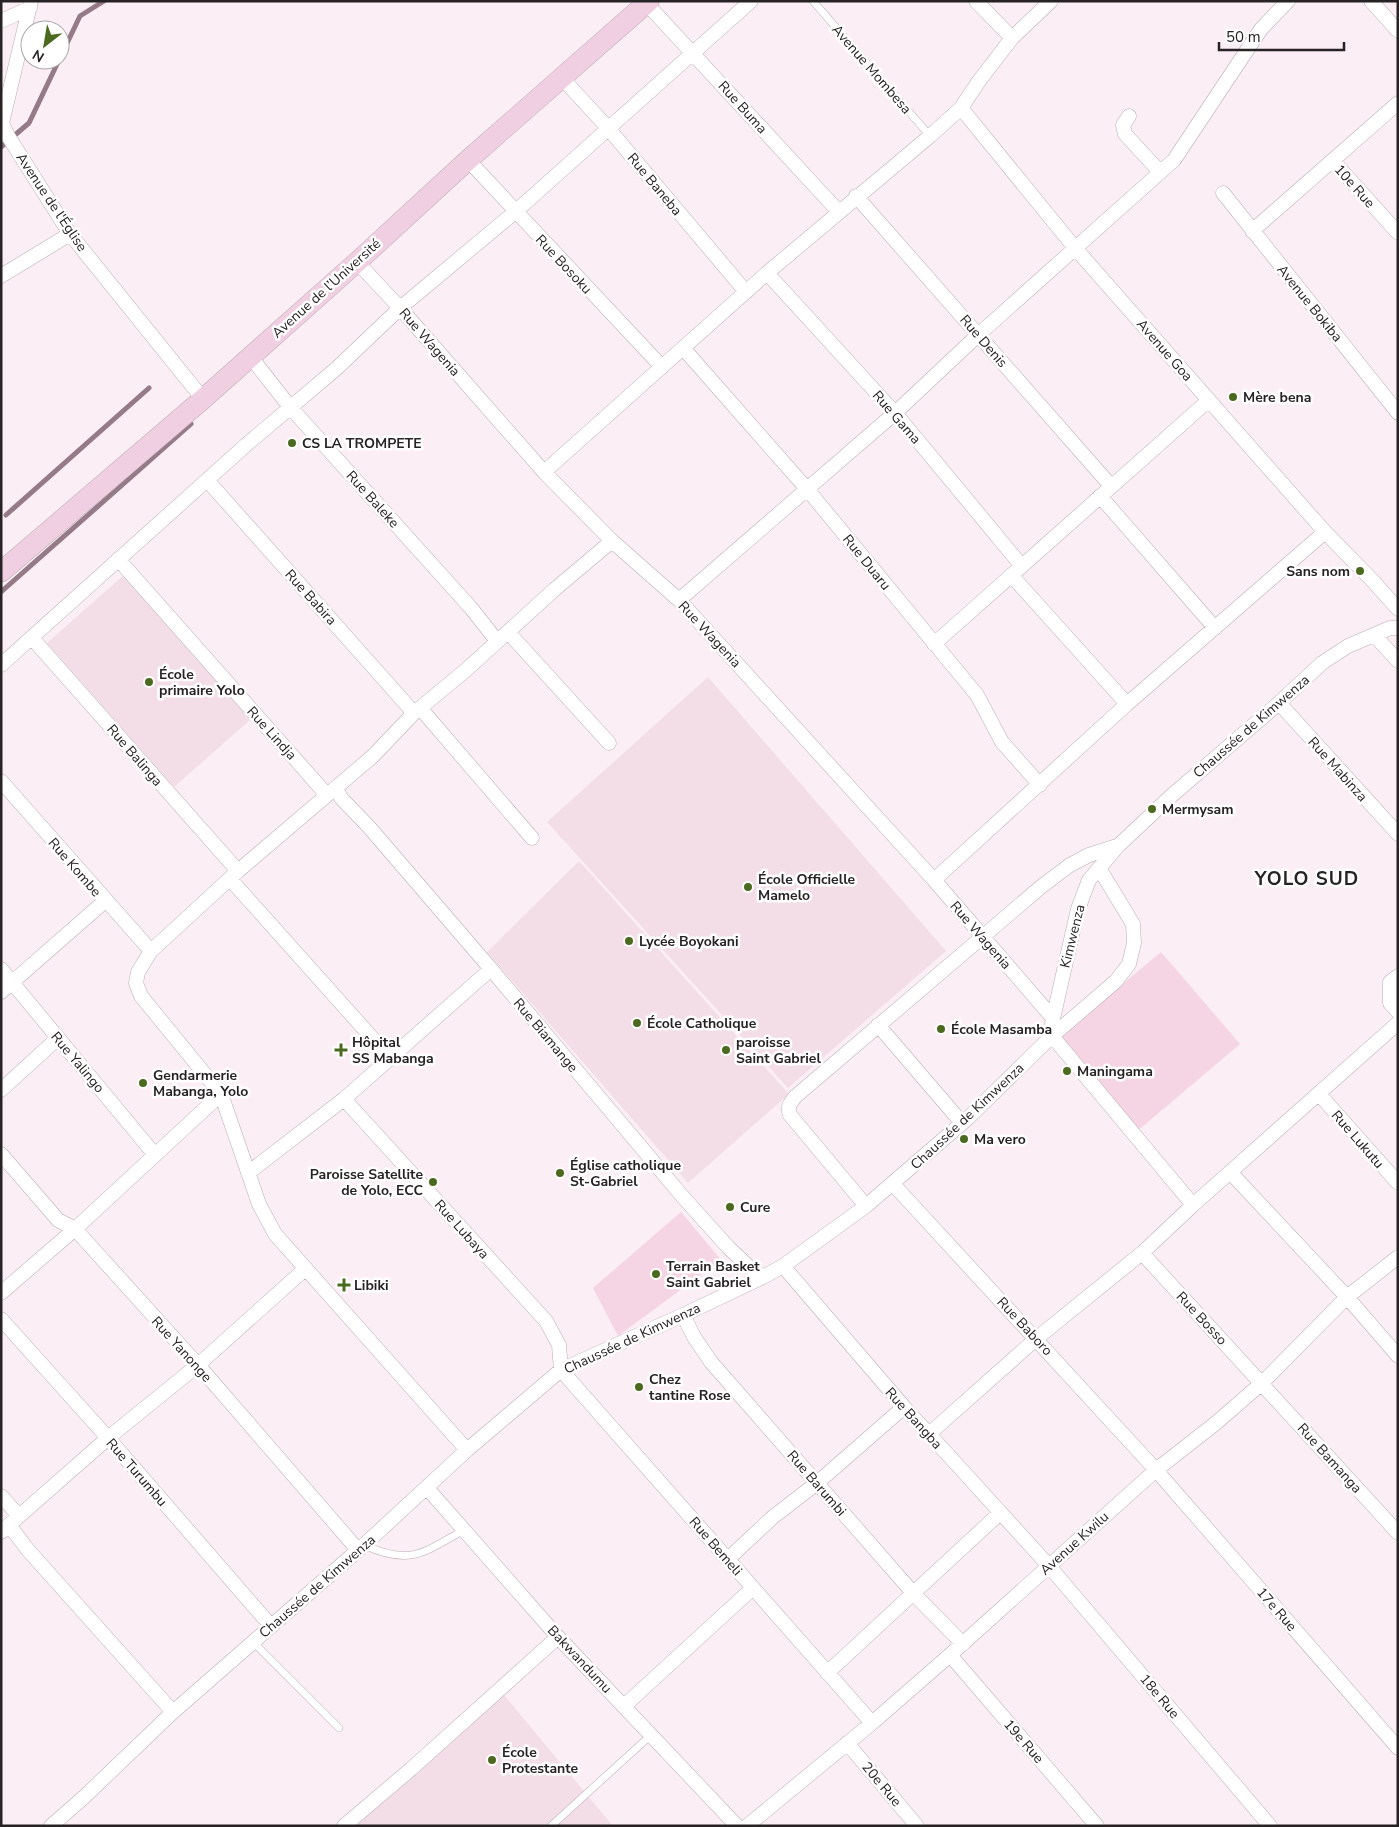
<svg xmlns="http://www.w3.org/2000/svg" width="1399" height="1827" viewBox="0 0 1399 1827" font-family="'Nunito Sans',sans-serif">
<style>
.built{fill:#f3dee8}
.green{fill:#f5d4e3}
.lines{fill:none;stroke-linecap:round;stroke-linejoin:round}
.stream{stroke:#957a87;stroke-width:5}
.lane-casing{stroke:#baaeb4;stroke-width:8}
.street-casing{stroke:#baaeb4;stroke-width:15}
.secondary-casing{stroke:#baaeb4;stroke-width:21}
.lane{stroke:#fff;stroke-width:7}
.street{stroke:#fff;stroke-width:14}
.secondary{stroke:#f1cfe2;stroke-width:20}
.poi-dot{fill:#4b6a20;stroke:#fff;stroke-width:2}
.labels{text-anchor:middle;stroke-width:5;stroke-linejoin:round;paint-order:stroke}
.street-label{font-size:14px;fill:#272224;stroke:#fff}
.poi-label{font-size:14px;font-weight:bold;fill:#272224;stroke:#fff;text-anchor:start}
.district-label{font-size:19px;font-weight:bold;letter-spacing:1px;fill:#272224;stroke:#fff}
</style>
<rect width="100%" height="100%" fill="#fbeef4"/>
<path class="built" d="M125 574 250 720 174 787 47 643Z
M708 677 946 951 788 1088 547 822Z
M579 861 789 1094 688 1183 487 952Z
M504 1695 613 1826H345Z"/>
<path class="green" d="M1161 952 1240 1044 1136 1132 1057 1039Z
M681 1212 721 1260 618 1336 593 1288Z"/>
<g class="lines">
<path class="stream" d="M60 58 80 16 104 1
M1 147 29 123 59 60
M6 515 149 388
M1 592 191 424"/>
<g class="lane-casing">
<path id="lane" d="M813 1 930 136
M364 1545C410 1566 423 1553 464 1530
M253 1642 339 1728
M551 1826 651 1735"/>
</g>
<g class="street-casing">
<path id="street" d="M31 1 2 123 8 136 70 234 203 399
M976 1 1012 38
M1051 1 1012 38 979 81 961 108 1075 248 1325 532 1372 580 1398 609
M1371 1 1398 31
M646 3 839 212
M1 21 30 8
M562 78 608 128 746 292
M1129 116 1123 125 1125 134 1160 172
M468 160 662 367
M1333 161 1398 233
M1223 193 1398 413
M856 196 1111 486
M1252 231 1398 103
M357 262 400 308 544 472 612 541 679 600 934 880 1052 1017
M767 273 895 413 1021 565
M1 276 70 234
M683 348 807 489 977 695 1002 742 1040 785
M250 356 290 407 471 608 497 641
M544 472 767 273 930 136 961 108
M207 480 414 713
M1100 496 1215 628
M118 559 327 795
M1011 575 1127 704
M679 600 895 413 978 335 1174 160 1261 29 1288 1
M508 632 609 743
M1374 635 1398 661
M32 638 238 871
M934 644 1209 400
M1 665 246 445 337 368 400 308 515 212 751 1
M1279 703 1398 834
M421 709 532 838
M1 781 151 951
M335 788 342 799 369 827 491 969 683 1197 728 1247 749 1267 763 1277
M230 879 391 1059
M934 880 1127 704 1325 532
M1 969 155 1155
M1398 976 1390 982V1003L1398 1012
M1 992 105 901
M1052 1023 1078 909 1089 880 1118 846 1170 797 1279 703 1322 663 1348 646 1390 628H1398
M878 1025 962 1123
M1052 1036 1193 1205
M1 1090 58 1038
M1319 1094 1398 1183
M344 1099 546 1321 559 1345 561 1370 872 1723
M1 1154 58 1220 75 1229 198 1365 358 1550
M1230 1172 1347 1297 1398 1356
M248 1173 344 1099 491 969
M893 1184 1156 1470 1398 1748
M866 1206 790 1115C787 1106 790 1103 796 1096L1042 886 1070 865 1089 855 1117 846
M1142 1253 1398 1533
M783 1266 904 1407 961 1469 1049 1566 1270 1826
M1 1293 75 1229 221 1094
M683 1315 694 1337 711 1362 914 1594 963 1644
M1 1319 108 1438 271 1626
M929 1434 1037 1338 1142 1253 1193 1205 1398 1023
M467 1450 275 1234 259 1204 221 1094 141 996 136 983 138 972 151 951 238 871 373 756 414 713 466 670 555 589 612 541
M427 1488 558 1637 737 1826
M1 1496 19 1516
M9 1525 28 1550 173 1712
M1 1532 108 1438 198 1365 305 1269
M728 1559 773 1517 817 1483 904 1407
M950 1655 1097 1826
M827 1673 1000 1513
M624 1706 753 1588
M847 1743 917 1826
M51 1826 83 1798 173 1712 364 1545 467 1450 561 1370 683 1315 763 1277 783 1266 866 1206 968 1118 1052 1036 1116 981 1129 964 1134 943 1133 924 1099 868
M344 1826 411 1769 558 1637
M747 1826 872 1723 950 1655 1156 1470 1216 1423 1262 1383 1347 1297 1398 1257"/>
</g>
<g class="secondary-casing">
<path id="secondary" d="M1 572 203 399 357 262 468 160 649 1"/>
</g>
<use href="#lane" class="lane"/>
<use href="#street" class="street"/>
<use href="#secondary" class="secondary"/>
</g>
<g class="poi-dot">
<circle cx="1233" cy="397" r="5"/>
<circle cx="292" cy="443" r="5"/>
<circle cx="1360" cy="571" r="5"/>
<circle cx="149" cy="682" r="5"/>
<circle cx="1152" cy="809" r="5"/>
<circle cx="748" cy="887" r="5"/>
<circle cx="629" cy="941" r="5"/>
<circle cx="637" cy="1023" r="5"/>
<circle cx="941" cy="1029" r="5"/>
<path d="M338.5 1042.5h5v5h5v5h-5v5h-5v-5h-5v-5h5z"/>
<circle cx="726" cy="1050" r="5"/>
<circle cx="1067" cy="1071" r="5"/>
<circle cx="143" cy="1083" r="5"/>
<circle cx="964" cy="1139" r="5"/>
<circle cx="560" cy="1173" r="5"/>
<circle cx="433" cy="1182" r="5"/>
<circle cx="730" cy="1207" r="5"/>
<circle cx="656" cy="1274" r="5"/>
<path d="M341.5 1277.5h5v5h5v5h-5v5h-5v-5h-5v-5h5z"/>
<circle cx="639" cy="1387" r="5"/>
<circle cx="492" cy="1760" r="5"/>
</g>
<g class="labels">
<g class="street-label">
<text transform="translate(872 69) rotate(49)" y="5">Avenue Mombesa</text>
<text transform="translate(743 107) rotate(48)" y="5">Rue Buma</text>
<text transform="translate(655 184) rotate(50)" y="5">Rue Baneba</text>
<text transform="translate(1355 186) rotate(48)" y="5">10e Rue</text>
<text transform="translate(52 202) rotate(56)" y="5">Avenue de l'Église</text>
<text transform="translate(564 264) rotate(47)" y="5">Rue Bosoku</text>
<text transform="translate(326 288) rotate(-42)" y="5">Avenue de l’Université</text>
<text transform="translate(1310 303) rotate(51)" y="5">Avenue Bokiba</text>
<text transform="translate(984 341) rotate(49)" y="5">Rue Denis</text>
<text transform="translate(430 342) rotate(49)" y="5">Rue Wagenia</text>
<text transform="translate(1165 350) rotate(49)" y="5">Avenue Goa</text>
<text transform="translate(897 417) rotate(49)" y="5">Rue Gama</text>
<text transform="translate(373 499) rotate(48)" y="5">Rue Baleke</text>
<text transform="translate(867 562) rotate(51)" y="5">Rue Duaru</text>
<text transform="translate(311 597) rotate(48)" y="5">Rue Babira</text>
<text transform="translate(710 634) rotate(47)" y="5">Rue Wagenia</text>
<text transform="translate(1251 726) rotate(-41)" y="5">Chaussée de Kimwenza</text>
<text transform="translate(272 733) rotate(48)" y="5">Rue Lindja</text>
<text transform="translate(135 755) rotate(49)" y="5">Rue Balinga</text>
<text transform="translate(1338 769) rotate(48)" y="5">Rue Mabinza</text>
<text transform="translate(75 867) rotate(49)" y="5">Rue Kombe</text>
<text transform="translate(981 935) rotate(49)" y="5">Rue Wagenia</text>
<text transform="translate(1072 936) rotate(-76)" y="5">Kimwenza</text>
<text transform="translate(546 1035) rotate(50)" y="5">Rue Biamange</text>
<text transform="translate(78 1062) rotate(50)" y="5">Rue Yalingo</text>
<text transform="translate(967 1116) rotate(-43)" y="5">Chaussée de Kimwenza</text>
<text transform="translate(1358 1139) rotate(49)" y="5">Rue Lukutu</text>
<text transform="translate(462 1229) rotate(48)" y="5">Rue Lubaya</text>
<text transform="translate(1202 1318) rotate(47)" y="5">Rue Bosso</text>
<text transform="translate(1025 1326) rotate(47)" y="5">Rue Baboro</text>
<text transform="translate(632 1338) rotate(-25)" y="5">Chaussée de Kimwenza</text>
<text transform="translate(182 1349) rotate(48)" y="5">Rue Yanonge</text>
<text transform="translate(914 1418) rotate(48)" y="5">Rue Bangba</text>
<text transform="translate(1330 1458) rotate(48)" y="5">Rue Bamanga</text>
<text transform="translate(137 1472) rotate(49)" y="5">Rue Turumbu</text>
<text transform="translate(817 1483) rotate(49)" y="5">Rue Barumbi</text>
<text transform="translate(1074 1543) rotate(-42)" y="5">Avenue Kwilu</text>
<text transform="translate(716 1546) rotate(49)" y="5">Rue Bemeli</text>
<text transform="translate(317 1586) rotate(-41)" y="5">Chaussée de Kimwenza</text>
<text transform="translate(1277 1609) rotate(49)" y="5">17e Rue</text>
<text transform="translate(580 1659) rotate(47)" y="5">Bakwandumu</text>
<text transform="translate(1160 1696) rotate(50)" y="5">18e Rue</text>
<text transform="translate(1024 1741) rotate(49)" y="5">19e Rue</text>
<text transform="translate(882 1784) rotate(50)" y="5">20e Rue</text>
</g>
<g class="poi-label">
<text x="1243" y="402">Mère bena</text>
<text x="302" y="448">CS LA TROMPETE</text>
<text x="1350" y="576" text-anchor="end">Sans nom</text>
<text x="159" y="679">École<tspan x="159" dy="16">primaire Yolo</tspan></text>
<text x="1162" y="814">Mermysam</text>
<text x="758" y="884">École Officielle<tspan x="758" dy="16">Mamelo</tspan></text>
<text x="639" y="946">Lycée Boyokani</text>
<text x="647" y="1028">École Catholique</text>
<text x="951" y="1034">École Masamba</text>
<text x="352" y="1047">Hôpital<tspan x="352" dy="16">SS Mabanga</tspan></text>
<text x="736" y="1047">paroisse<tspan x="736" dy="16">Saint Gabriel</tspan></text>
<text x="1077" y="1076">Maningama</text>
<text x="153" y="1080">Gendarmerie<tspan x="153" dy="16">Mabanga, Yolo</tspan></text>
<text x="974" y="1144">Ma vero</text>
<text x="570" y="1170">Église catholique<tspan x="570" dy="16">St-Gabriel</tspan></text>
<text x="423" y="1179" text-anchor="end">Paroisse Satellite<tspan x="423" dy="16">de Yolo, ECC</tspan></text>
<text x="740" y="1212">Cure</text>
<text x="666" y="1271">Terrain Basket<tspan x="666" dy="16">Saint Gabriel</tspan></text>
<text x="354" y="1290">Libiki</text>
<text x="649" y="1384">Chez<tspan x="649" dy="16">tantine Rose</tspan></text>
<text x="502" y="1757">École<tspan x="502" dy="16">Protestante</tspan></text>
</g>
<g class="district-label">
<text x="1307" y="885">YOLO SUD</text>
</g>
</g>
<rect width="1399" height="1827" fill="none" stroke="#272224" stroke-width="5"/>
<g transform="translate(45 45) rotate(211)"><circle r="24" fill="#ffffff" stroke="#a9a7a7"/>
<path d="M0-4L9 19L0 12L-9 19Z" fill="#4b6a20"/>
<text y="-8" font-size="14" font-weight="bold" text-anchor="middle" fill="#272224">N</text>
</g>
<path d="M1219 42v8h125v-8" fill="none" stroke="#272224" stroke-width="2.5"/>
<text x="1226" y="42" font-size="15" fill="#272224" stroke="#ffffff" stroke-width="4" paint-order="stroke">50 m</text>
</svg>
